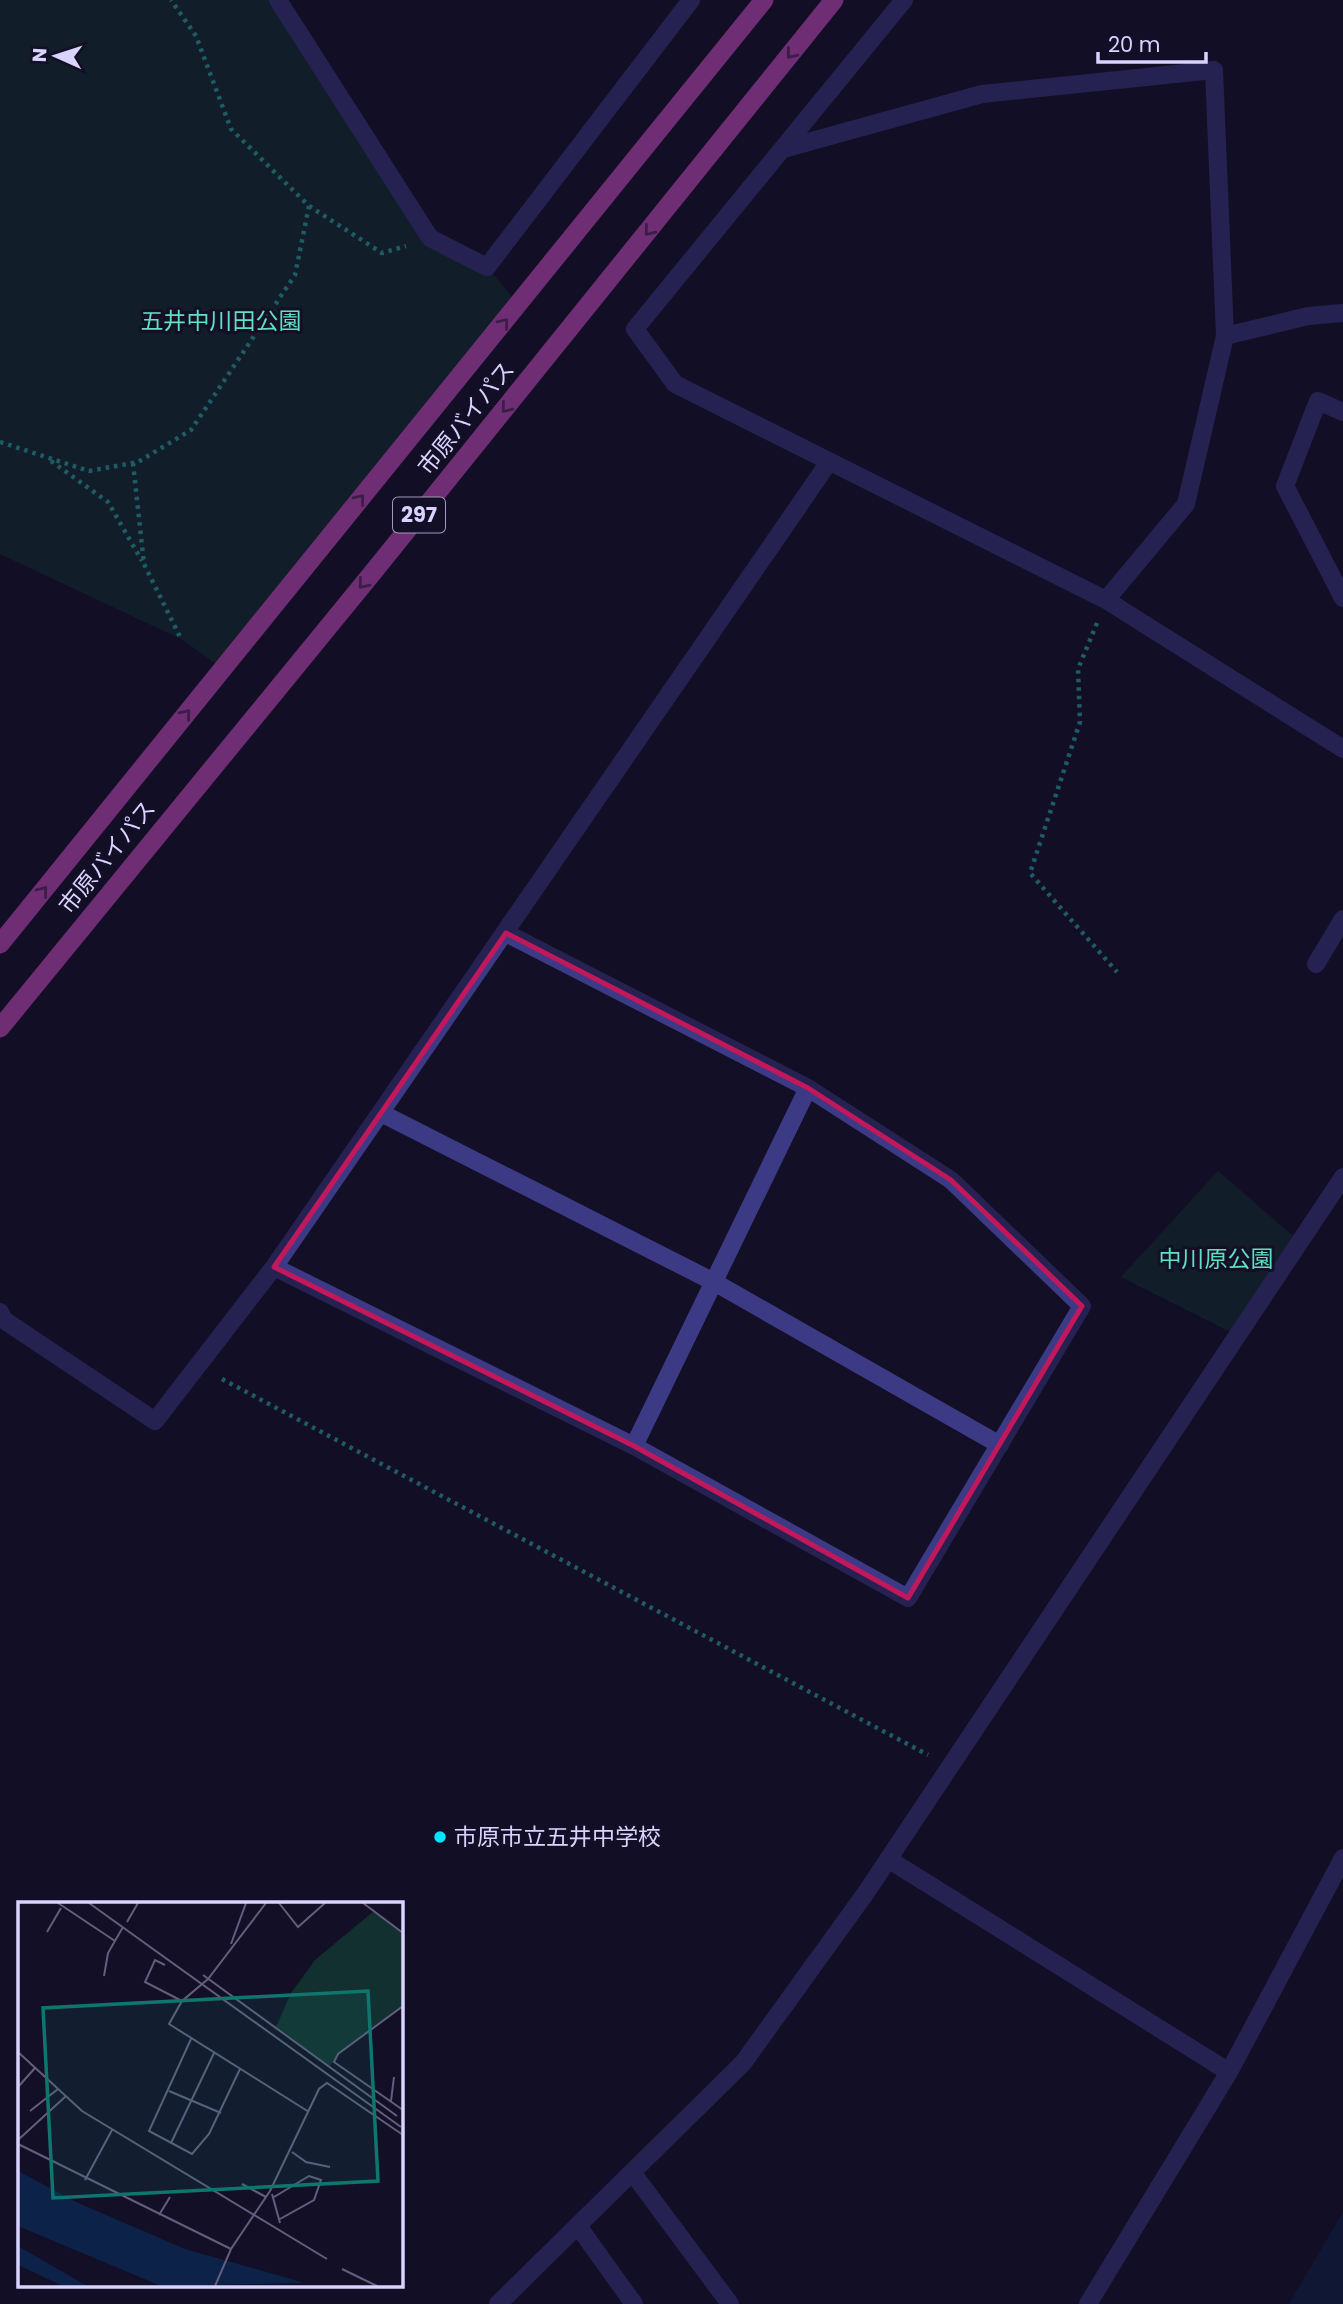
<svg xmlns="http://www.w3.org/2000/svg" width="1343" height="2304" viewBox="0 0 1343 2304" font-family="Poppins,'Noto Sans JP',sans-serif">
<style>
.park{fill:#12302f}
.water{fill:#0c2248}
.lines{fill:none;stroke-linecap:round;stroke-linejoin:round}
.path{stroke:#2fb8b0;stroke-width:4.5;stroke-dasharray:3.5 5;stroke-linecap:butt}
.service{stroke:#3d3a85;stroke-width:18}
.minor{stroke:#3d3a85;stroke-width:18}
.trunk{stroke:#e055d1;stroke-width:19}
.oneway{stroke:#6f2e73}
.marked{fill:none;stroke:#c2185b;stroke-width:5;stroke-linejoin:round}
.poi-dot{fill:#00e5ff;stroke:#130f26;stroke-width:2.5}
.labels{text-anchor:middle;stroke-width:6;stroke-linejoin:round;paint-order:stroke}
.shield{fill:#130f26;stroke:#9e99be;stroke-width:2}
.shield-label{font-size:21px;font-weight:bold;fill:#d9d4ff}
.park-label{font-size:23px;fill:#5fe0c0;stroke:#130f26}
.street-label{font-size:23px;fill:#d9d4ff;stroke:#130f26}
.poi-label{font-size:23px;fill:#d9d4ff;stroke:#130f26;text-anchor:start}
.inset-road{fill:none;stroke:#625e7d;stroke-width:2}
.view{fill:#0f766e;fill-opacity:0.15;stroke:#0f766e;stroke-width:3.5}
.inset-edge{fill:none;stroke:#d9d4ff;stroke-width:3.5}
</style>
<rect width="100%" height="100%" fill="#130f26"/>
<path class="park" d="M0 0H278L430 238 487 267 519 305 222 668 181 639 0 554Z
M1218 1171 1299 1241 1237 1335 1121 1277Z"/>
<path class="water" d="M1343 2212V2304H1289Z"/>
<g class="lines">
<path class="path" d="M309 206 382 253 406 246
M0 442 89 471 138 462 191 430 295 275 309 206 231 129 196 36 171 0
M51 461 108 502 142 561
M133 463 144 564 181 639
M1097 623 1078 669 1080 722 1030 873 1117 972
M222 1379 928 1755"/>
<path class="service" d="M783 149 982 94 1214 70 1225 336 1308 316 1343 313"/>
<path class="minor" d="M278 0 430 238 487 267 691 0
M904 0 635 329 675 384 1106 600 1343 749
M1343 412 1318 401 1285 486 1343 598
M1106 600 1186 504 1225 336
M1316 964 1343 919
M381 1113 714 1282 1000 1445
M274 1267 634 1446 908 1598 1082 1306 951 1180 808 1088 506 933
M0 1312 4 1320 155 1421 274 1267 829 462
M634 1446 808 1088
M888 1859 1229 2072
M632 2172 730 2304
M578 2226 634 2304
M498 2304 743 2063 865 1894 1343 1177
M1088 2304 1229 2072 1343 1858"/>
<path class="trunk" d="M0 944 764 0
M0 1028 374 571 834 0"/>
</g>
<defs><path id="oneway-chevron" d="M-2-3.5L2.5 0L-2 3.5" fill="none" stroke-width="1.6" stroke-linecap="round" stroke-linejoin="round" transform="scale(1.75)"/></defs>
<g class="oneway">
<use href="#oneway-chevron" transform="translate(791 54) rotate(129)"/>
<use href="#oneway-chevron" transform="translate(649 231) rotate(129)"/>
<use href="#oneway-chevron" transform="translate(504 323) rotate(-51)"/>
<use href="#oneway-chevron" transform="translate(506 408) rotate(129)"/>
<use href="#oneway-chevron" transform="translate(360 499) rotate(-51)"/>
<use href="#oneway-chevron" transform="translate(363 584) rotate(129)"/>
<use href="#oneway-chevron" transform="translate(186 714) rotate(-51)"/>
<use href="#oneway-chevron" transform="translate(43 891) rotate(-51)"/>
</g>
<path d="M0 0H1343V2304H0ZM506 933 808 1088 951 1180 1082 1306 908 1598 634 1446 274 1267Z" fill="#130f26" fill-opacity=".55" fill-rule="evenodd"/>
<path class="marked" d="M506 933 808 1088 951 1180 1082 1306 908 1598 634 1446 274 1267Z"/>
<circle class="poi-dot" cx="440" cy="1837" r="7"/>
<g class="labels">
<rect class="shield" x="393" y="497.5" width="52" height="35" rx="5"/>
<g class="shield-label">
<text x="419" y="522">297</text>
</g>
<g class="park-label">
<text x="221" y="329">五井中川田公園</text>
<text x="1216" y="1267">中川原公園</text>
</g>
<g class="street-label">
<text transform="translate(466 418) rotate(-51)" y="8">市原バイパス</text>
<text transform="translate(107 857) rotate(-51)" y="8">市原バイパス</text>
</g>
<g class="poi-label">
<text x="454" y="1845">市原市立五井中学校</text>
</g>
</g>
<g transform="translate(18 1902)">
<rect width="385" height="385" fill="#130f26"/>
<path d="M356 9 385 31V104L320 152 311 165 258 125 273 91 297 58Z" fill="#12302f"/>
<path d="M0 269 58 300 167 347 287 381 143 384 0 324ZM0 344 64 381 71 384H45L0 363Z" fill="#0c2248"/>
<path class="inset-road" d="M40 1 97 39M71 1 383 225M248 1 190 77 164 99 151 122 291 210M261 1 280 25 307 1M345 1 385 31M109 20 120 1M29 30 43 6M213 42 228 1M147 63 137 58 127 80 164 99M185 73 379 214M86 74 90 51 105 25M385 104 320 152 316 160 385 208M173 137 131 229 174 252 191 232 222 167M0 150 64 209 309 357M0 185 17 166M151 189 203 211M373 199 376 175M12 209 40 187M0 238 48 194M153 241 196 151M0 242 213 347M274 250 288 260 312 265M67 278 94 228M224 282 248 295M254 292 262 321M256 295 291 274 303 278 296 298 262 317M141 313 152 295M324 367 359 384M197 384 213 347 252 289 301 187 309 181 385 233"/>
<path class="view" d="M350 89 360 279 35 296 25 106Z"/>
<rect width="385" height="385" class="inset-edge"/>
</g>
<g transform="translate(56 56) rotate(273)" stroke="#130f26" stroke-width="5" paint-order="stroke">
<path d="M0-5L12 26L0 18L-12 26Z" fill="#d9d4ff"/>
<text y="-10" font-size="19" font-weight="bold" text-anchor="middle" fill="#d9d4ff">N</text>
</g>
<path d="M1098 52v10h108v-10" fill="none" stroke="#d9d4ff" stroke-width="3.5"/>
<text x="1108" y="52" font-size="21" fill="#d9d4ff" stroke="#130f26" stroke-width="5" paint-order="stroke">20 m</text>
</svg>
